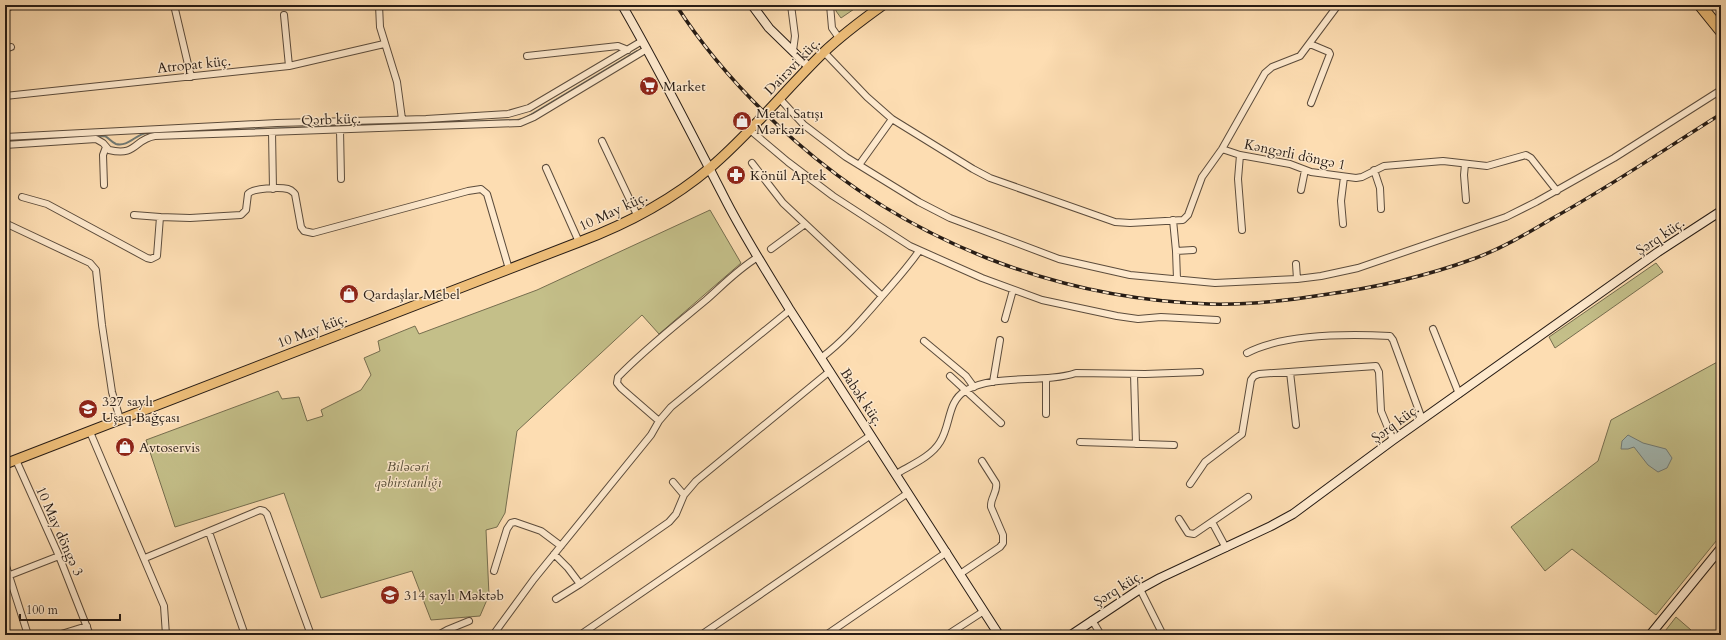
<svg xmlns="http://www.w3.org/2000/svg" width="1726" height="640" viewBox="0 0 1726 640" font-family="Cardo,serif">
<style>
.green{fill:#c4bf89;stroke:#766e4f}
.water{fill:#a3bab6;stroke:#717b76}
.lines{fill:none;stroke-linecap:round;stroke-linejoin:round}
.stream{stroke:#717b76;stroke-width:2}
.street-casing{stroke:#5c4c3c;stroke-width:8}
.secondary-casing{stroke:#271c15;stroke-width:10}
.primary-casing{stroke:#271c15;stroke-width:11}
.highway-casing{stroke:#271c15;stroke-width:13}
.street{stroke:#fee9cd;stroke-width:6}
.secondary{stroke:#fee9cd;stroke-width:8}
.primary{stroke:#eebe79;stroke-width:9}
.highway{stroke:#eebe79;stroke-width:11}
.rail-casing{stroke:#271c15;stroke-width:3.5}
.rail{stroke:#fee9cd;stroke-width:2;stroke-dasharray:6;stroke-linecap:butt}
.labels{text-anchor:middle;stroke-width:3;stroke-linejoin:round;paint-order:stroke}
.street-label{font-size:14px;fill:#271c15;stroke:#fee9cd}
.poi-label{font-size:14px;fill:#271c15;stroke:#fee9cd;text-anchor:start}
.park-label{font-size:14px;font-style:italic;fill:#564d38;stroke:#fee9cd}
</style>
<rect width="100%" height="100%" fill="#fdddb2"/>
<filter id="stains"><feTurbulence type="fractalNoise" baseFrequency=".005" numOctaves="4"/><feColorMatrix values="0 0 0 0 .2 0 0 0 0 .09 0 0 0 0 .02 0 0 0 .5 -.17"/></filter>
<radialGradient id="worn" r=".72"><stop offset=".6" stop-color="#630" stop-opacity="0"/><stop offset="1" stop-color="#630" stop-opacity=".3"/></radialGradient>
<path class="green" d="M835 5H860L841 18 836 11Z
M710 210 741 263 659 334 642 315 517 431 505 513 497 527 486 530 489 595 480 616 431 620 412 571 321 598 284 493 175 527 146 440 278 391 282 399 299 397 307 421 323 416 321 410 361 390 371 375 364 358 380 351 378 341 415 326 419 334 537 290Z
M1656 263 1663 272 1555 348 1549 337Z
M1721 360V535L1656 615 1572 549 1545 571 1511 527 1598 461 1611 420Z
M1676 617 1691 630 1692 635H1662Z"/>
<path class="water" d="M1628 435 1643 443 1666 449 1672 458 1667 468 1658 472 1648 465 1634 447 1628 449H1621L1622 441Z"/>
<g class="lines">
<path class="stream" d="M527 117 637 51
M5 141 105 136C109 138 111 142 116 144 128 147 135 135 146 133L517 120 523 119"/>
<g class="street-casing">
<path id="street" d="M174 5 191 77
M379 5 380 27 397 82 402 119
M791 5 795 36 793 51
M830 5 832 28 839 38
M5 8 16 5
M284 15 289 66
M1310 44 1329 52 1330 54 1311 103
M5 49 11 47
M824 52 867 97 892 119 973 169 990 178 1115 222 1130 223 1183 220 1188 215 1202 177 1222 149 1265 73 1272 67 1300 56 1338 5
M527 56 618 46 628 50
M5 96 289 66 384 44
M780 99 804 125 846 157 919 202 950 218 1059 259 1130 275 1215 283 1297 279 1321 276 1358 268 1506 217 1536 202 1614 158 1721 90
M340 130 341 179
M750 130 788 162 833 196 910 246 982 278 1042 300 1117 316 1138 319 1161 317 1217 320
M272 132 273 189
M5 137 277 123 426 119 508 114 529 108 642 41
M602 141 638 217
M5 145 96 139 103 143 109 150C137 157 134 139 155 136L520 123 534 117 647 49
M1222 149 1240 155 1290 164 1311 172 1356 178 1362 177 1384 166 1443 161 1487 166 1526 155 1531 158 1557 191
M1240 155 1238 179 1242 230
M752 163 783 203 882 296
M1465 164 1464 175 1466 200
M859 165 892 119
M546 168 579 242
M1374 170 1380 188 1381 209
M104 185 103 155 106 147
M1301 190 1305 170
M22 197 47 204 147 258 151 259 157 256 160 217 190 218 241 215 246 210 248 194C252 188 280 187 288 189 292 190 293 192 295 194L301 227 304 231 313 233 468 191 481 189 487 194 509 269
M134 215 160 217
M1173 220 1176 251 1177 279
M5 223 90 263 96 270 102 325 112 392 120 419
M1343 224 1341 201 1344 177
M771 249 805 224
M1176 251 1193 250
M1296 264 1297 279
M1005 319 1013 290
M1433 329 1459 394
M924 341 966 376 974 387
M1247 353C1283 334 1349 334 1390 336L1393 340 1422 419
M821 358C845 340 864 317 884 294 896 280 908 267 919 251
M1290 372 1296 425
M1134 374 1136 444
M950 376 1001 423
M993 382 1000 340
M1046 414V379
M659 421 621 388 617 383 618 377C645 349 676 325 706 300 723 285 738 269 758 257
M90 432 164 606 166 635
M1080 442 1174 445
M16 460 59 556 90 635
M896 474C911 465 931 457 940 442 951 425 947 402 965 391 994 373 1043 384 1076 373L1145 374 1200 372
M673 482 684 495
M1190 484 1205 462 1242 434 1251 380 1254 376 1259 374 1376 366 1379 372 1381 411 1393 440
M1179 519 1188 533 1194 534 1248 497
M1212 522 1226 548
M209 532 245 635
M554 554 568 568 580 584 669 522 676 514 684 495 696 481 830 371
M145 558 260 510 264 511 267 514 311 635
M5 563 28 635
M494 571 507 529 511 523 515 522 541 531 561 546
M960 574 1000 547 1003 543V535L991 507C990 498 998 492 996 483L982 461
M5 577 59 556
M1140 589 1163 635
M556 599 580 584
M1092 620 1101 635
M58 635 87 626
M438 635 447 630 469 621
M493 635 534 579 651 435 659 421 671 407 790 310
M580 635 871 435
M701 635 908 493
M826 635 947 552
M947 635 984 611"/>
</g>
<g class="secondary-casing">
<path id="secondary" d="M622 5C658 67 690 131 723 195 743 235 767 272 790 310L999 635
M752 5 769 28 809 67
M1071 635 1140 589 1160 578 1271 526 1293 514 1393 440 1658 252 1721 211
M1650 635 1721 548"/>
</g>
<g class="primary-casing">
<path id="primary" d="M5 464 579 242C627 224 671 201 711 167 752 132 785 90 824 52 842 35 862 20 883 5"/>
</g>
<g class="highway-casing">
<path id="highway" d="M1700 5 1721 31"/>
</g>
<use href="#street" class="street"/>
<use href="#secondary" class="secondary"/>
<use href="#primary" class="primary"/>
<use href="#highway" class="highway"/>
<g class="rail-casing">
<path id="rail" d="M676 5C708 55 749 100 794 140 908 241 1056 299 1209 304 1246 305 1285 301 1322 295 1374 288 1424 277 1473 259 1501 249 1528 233 1553 218 1611 186 1665 149 1721 114"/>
</g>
<use href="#rail" class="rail"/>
</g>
<defs>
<g id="supermarket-disc" transform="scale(1)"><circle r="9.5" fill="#8f2418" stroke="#fee9cd"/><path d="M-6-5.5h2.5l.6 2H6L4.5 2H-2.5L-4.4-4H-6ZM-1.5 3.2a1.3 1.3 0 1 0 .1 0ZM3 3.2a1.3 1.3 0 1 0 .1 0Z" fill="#fff"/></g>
<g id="shop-disc" transform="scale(1)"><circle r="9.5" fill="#8f2418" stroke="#fee9cd"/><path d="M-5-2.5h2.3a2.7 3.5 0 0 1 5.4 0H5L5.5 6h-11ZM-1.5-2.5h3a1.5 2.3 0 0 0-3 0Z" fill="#fff"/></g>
<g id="pharmacy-disc" transform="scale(1)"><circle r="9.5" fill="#8f2418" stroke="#fee9cd"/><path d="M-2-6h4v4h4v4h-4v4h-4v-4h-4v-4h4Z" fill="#fff"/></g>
<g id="school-disc" transform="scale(1)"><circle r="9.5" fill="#8f2418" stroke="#fee9cd"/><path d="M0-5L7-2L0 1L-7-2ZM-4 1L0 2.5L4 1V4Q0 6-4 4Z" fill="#fff"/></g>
</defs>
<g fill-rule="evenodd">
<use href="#supermarket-disc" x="649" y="86"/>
<use href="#shop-disc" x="742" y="121"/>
<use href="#pharmacy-disc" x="736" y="175"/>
<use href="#shop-disc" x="349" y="294"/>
<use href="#school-disc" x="88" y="409"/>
<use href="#shop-disc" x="125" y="447"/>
<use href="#school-disc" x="390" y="595"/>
</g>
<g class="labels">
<g class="street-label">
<text transform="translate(194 64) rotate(-6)" y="5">Atropat küç.</text>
<text transform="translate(792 66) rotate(-46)" y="5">Dairəvi küç.</text>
<text transform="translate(331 119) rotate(-2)" y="5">Qərb küç.</text>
<text transform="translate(1295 154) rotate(12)" y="5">Kəngərli döngə 1</text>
<text transform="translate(613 211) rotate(-25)" y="5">10 May küç.</text>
<text transform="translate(1660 236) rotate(-34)" y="5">Şərq küç.</text>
<text transform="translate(312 330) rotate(-21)" y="5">10 May küç.</text>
<text transform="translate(862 397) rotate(57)" y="5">Babək küç.</text>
<text transform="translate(1395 423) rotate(-36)" y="5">Şərq küç.</text>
<text transform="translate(60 531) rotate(66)" y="5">10 May döngə 3</text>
<text transform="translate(1118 588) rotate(-32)" y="5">Şərq küç.</text>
</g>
<g class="poi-label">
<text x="663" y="91">Market</text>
<text x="756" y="118">Metal Satışı<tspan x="756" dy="16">Mərkəzi</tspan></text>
<text x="750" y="180">Könül Aptek</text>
<text x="363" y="299">Qardaşlar Mebel</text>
<text x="102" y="406">327 saylı<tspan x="102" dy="16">Uşaq Bağçası</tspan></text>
<text x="139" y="452">Avtoservis</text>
<text x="404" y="600">314 saylı Məktəb</text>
</g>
<g class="park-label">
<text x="408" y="471">Biləcəri<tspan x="408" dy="16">qəbirstanlığı</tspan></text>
</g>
</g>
<rect width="1726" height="640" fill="none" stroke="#fdddb2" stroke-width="20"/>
<rect x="6" y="6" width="1714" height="628" fill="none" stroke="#271c15" stroke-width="2"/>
<rect x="10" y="10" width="1706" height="620" fill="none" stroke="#271c15"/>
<path d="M20 614v6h100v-6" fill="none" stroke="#271c15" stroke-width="2"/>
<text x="26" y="614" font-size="12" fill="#271c15" stroke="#fee9cd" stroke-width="3" paint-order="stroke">100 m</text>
<rect width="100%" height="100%" filter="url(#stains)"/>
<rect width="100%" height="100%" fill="url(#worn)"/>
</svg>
